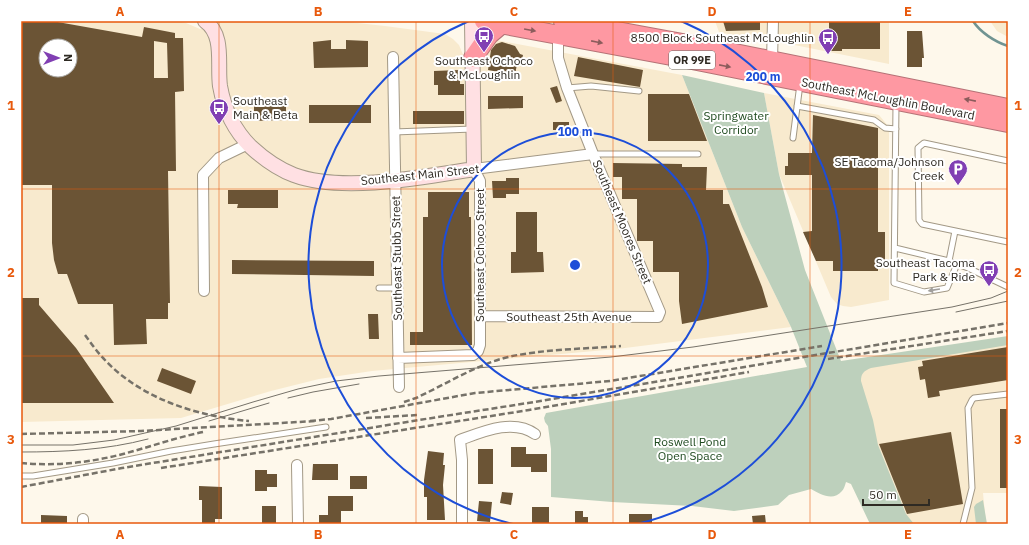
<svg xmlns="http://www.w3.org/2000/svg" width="1029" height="545" viewBox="0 0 1029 545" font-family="'IBM Plex Sans',sans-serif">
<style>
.built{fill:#f8eace;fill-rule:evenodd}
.green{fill:#bdd0bc}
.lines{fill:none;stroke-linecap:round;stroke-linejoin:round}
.stream{stroke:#709492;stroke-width:2.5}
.building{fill:#6b5435;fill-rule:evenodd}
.lane-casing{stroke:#a39986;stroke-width:7}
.street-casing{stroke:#a39986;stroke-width:12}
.secondary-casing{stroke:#a39986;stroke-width:16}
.highway-casing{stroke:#b57276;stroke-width:20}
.lane{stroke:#fff;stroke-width:5}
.street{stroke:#fff;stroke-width:10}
.secondary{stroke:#ffe0e3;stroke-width:14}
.highway{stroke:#fe98a2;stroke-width:18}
.tram{stroke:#767269;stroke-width:1}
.rail{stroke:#767269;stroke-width:2.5;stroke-dasharray:6 3;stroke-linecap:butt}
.oneway{fill:#8c5c5c}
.oneway2{fill:#a19f9c}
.grid{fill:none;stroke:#e8590c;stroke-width:1;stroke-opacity:0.55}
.ring{fill:none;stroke:#1d4ed8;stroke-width:2}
.labels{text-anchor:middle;stroke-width:4;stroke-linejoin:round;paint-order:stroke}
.shield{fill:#fff;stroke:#6d6a65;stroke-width:1}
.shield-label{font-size:11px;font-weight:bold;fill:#2e2a23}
.poi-label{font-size:12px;fill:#2e2a23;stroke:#fff;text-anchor:end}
.street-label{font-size:12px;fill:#2e2a23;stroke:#fff}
.park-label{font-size:12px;fill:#1f4a1f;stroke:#fff}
.centre{fill:#1d4ed8;stroke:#fff;stroke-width:2}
.ring-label{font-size:12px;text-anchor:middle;font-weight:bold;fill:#1d4ed8;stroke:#fff;stroke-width:4;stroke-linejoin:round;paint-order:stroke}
.neatline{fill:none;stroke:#e8590c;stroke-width:1.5}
.grid-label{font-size:13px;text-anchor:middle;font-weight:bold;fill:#e8590c}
</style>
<rect width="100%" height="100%" fill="#fef8eb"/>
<path class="built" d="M21 21H177L186 23 200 29 214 21H339L385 26 445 34 453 39 459 45 464 57H487L488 51 496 40 501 41 682 75 742 227 791 327 617 349 372 371 319 379 271 391 181 418 21 422ZM46 46H70V70H46Z
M715 21H889V64L760 38 742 37 719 32Z
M990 21H1008V37L997 31Z
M764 93 879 115 889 127V300L851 307 843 306 837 304 831 297 779 174Z
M1008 343V493H983L986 524H905L844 369Z"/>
<path class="green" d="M682 75 764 93 779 174 805 270 841 361 1008 336V345L871 368C864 371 861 373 861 381L873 420 878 445 906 514 914 524H870L851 484 846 482C845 485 844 489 842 491 833 502 820 494 811 489L789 495 778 505 734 511 692 506 612 502 551 497V449L548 426 545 422 544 418 546 413 807 367 791 327 742 227Z
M983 500 987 524H976L974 507 976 504Z"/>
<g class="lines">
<path class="stream" d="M973 21C980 32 995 42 1008 46"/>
</g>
<path class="building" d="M21 21H52L142 37 144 27 175 33V38H183L184 91 175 92 176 171H168L170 303H168V319H146L147 344 114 345 113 304H78L67 274H58L54 260 52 243V185H21ZM154 41 167 43 168 78H154ZM46 46H70V70H46Z
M723 21H760V30L726 31Z
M829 21H880V49H842V51H827L828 40H829Z
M907 31H922L924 58H922V67H907Z
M331 40V49H346V40L368 41V67L314 68 313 42Z
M502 42 515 46 520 54 523 55 521 64H517L515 75 488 70 491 50 496 44Z
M578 57 643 70 640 87 574 76Z
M460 70V84H464V95H438V85H434V71Z
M557 86 562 101 556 103 550 88Z
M648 94H689L707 141H648Z
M488 96H523V108L488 109Z
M309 105H371V123H309Z
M254 106H286V120L254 121Z
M413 111H464V124H413Z
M813 115 878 128V232H885V261H878V271H833V261H816L803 232 812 231V175H785V166H788V153H812Z
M553 122H569V130H553Z
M613 163 682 164V167H707L706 190H723V204H729L762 287 768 307 682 324 679 301V272H653V241H637V199H622V177H613Z
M506 178H519V194H506V198H493L492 181H506Z
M228 190H278V208H237L238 204H228Z
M428 192H469V217H471L472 345H410V332H423V217H428Z
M516 212H537V252H543L544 272 511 273V252H516Z
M232 260 374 261V276L232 274Z
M21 298H39V305L76 348 114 403H21Z
M368 314H378L379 339H369Z
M1008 347V380L939 391 940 396 928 398 925 379 920 380 918 367 923 366 922 361Z
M162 368 196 381 191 394 157 381Z
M1000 409H1008V488H1000Z
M951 432 963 504 907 514 879 444Z
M511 447H526V454H547V472H531V467H511Z
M478 449H493V484H478Z
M428 451 444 453 443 465H445L443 485 445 520H427V497H424V480Z
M313 464H338V480H312Z
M255 470H267V474H277V487H267V491H255Z
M350 476H367V489H350Z
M199 486 222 487V519H215V524H202V500H199Z
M502 492 513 493 511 505 500 503Z
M328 496H353V511H341V524H319V515H328Z
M479 501 492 502 490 522 477 521Z
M262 506H276V524H262Z
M532 507H549V524H532Z
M575 511H583V517H588V524H575Z
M629 514H652V524H629Z
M41 515 67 516V523L41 524Z
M765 515 766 524H753L752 516Z"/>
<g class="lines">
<g class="lane-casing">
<path id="lane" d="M567 88 591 86 639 91
M896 105 894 283 924 292 947 288 957 264
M797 106 874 120 885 128 896 129
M394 132 473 129
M793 138 800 84
M593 154H698
M1008 161 924 143 918 148 919 220 922 224 1008 242
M895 248 949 261 968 268 1008 287
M949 261 955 231
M379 288H396
M21 476H33L113 463 171 451 214 444 326 427
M963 524 972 488 968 408 972 400 974 398 1008 394"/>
</g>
<g class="street-casing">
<path id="street" d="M393 57 399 387
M772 61 773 21
M204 291 203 175 219 158 248 144
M480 316 658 317 660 312 593 154 567 88 558 58V35
M398 358 473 355 478 351 480 345V181L474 169 593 154
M297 465 298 524
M83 519V524
M462 524V460L460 440C482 432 513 418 535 434"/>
</g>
<g class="secondary-casing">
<path id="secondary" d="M205 21C225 35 217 65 220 86 224 109 235 131 251 147 264 159 278 169 294 175 342 193 424 177 474 169L472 21"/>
</g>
<g class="highway-casing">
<path id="highway" d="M484 21 682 58 1008 123
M563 21 715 49 1008 108
M473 58 489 35 502 24"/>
</g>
<use href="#lane" class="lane"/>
<use href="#street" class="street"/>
<use href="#secondary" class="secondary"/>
<use href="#highway" class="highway"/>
<path class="tram" d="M956 312 1008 301
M288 398 313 392 359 384
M209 421 269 403
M21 445H73L114 440 176 426 253 402 298 389 336 381 379 376 611 357 693 347 952 307 991 298 1008 291
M21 452C64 452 106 450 148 439"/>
<path class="rail" d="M85 335C91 343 97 352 104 359 141 399 197 416 249 421
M828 359 1008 331
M404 402 416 398C446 384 476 365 508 357 544 349 584 349 621 346
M366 418 418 415
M310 421 331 419 475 393 610 381 822 346
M21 434 141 431 316 421
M21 463C54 466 87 463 119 455 147 448 174 438 203 432
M161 468 529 410 749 372
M21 487 122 468 419 420 528 403 1008 323"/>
</g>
<defs><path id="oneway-solid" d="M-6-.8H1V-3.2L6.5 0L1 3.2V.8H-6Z"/></defs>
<g class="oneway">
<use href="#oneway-solid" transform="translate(530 30) rotate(10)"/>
<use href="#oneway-solid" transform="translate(597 42) rotate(11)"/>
<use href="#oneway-solid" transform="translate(725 66) rotate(11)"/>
<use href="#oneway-solid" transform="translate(970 100) rotate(-169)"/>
</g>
<use class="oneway2" href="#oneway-solid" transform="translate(934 290) rotate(171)"/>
<path class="grid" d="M219 21V524M416 21V524M613 21V524M810 21V524M21 189H1008M21 356H1008"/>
<g class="ring">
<circle cx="575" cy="265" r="133"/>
<path d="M513 524A266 266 0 0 1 469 21M681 21A266 266 0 0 1 637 524"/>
</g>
<defs>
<g id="bus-pin" transform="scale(1)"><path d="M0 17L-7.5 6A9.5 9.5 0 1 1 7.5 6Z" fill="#813fb3" stroke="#fff"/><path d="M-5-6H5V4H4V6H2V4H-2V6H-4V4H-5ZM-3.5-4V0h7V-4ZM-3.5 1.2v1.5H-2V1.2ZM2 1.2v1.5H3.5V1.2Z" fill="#fff"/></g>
<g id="parking-pin" transform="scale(1)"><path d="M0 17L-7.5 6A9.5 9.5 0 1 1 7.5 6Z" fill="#813fb3" stroke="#fff"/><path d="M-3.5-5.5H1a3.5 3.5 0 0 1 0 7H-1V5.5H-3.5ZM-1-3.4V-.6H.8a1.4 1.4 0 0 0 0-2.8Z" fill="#fff"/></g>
</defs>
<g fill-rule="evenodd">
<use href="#bus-pin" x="484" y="36"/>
<use href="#bus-pin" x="828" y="38"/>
<use href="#bus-pin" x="219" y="108"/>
<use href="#parking-pin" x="958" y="169"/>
<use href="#bus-pin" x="989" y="270"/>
</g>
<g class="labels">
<rect class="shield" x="669" y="51" width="46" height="18" rx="3"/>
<g class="shield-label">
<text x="692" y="64">OR 99E</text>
</g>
<g class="poi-label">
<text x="814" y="42">8500 Block Southeast McLoughlin</text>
<text x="484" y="65" text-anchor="middle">Southeast Ochoco<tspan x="484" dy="14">&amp; McLoughlin</tspan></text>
<text x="233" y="105" text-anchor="start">Southeast<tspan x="233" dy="14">Main &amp; Beta</tspan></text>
<text x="944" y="166">SE Tacoma/Johnson<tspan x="944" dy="14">Creek</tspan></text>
<text x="975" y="267">Southeast Tacoma<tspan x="975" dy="14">Park &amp; Ride</tspan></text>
</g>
<g class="street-label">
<text transform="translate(888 99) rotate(11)" y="4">Southeast McLoughlin Boulevard</text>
<text transform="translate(420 175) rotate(-6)" y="4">Southeast Main Street</text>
<text transform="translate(622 222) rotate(67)" y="4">Southeast Moores Street</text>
<text transform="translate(480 255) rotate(-90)" y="4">Southeast Ochoco Street</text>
<text transform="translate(397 258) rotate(-91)" y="4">Southeast Stubb Street</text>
<text x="569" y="321">Southeast 25th Avenue</text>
</g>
<g class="park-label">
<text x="736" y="120">Springwater<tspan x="736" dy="14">Corridor</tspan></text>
<text x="690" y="446">Roswell Pond<tspan x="690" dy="14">Open Space</tspan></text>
</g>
</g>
<circle cx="575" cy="265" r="6" class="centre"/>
<g class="ring-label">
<text x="763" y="81">200 m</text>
<text x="575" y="136">100 m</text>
</g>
<rect width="1029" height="545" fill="none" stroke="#ffffff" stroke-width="44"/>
<g transform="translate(58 58) rotate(90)"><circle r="19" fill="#ffffff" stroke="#abaaa7"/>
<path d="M0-3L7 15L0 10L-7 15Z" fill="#813fb3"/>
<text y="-6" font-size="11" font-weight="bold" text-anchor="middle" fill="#2e2a23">N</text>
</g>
<path d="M863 499v6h66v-6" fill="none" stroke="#2e2a23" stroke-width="2"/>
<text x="869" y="499" font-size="12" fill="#2e2a23" stroke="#ffffff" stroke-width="3" paint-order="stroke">50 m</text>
<rect x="22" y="22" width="985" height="501" class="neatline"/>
<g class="grid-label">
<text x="120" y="16">A</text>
<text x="318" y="16">B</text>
<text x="514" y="16">C</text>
<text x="712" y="16">D</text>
<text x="908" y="16">E</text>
<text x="11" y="110">1</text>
<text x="1018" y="110">1</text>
<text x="11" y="277">2</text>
<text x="1018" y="277">2</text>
<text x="11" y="444">3</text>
<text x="1018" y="444">3</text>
<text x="120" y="539">A</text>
<text x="318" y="539">B</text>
<text x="514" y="539">C</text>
<text x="712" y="539">D</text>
<text x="908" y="539">E</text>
</g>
</svg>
